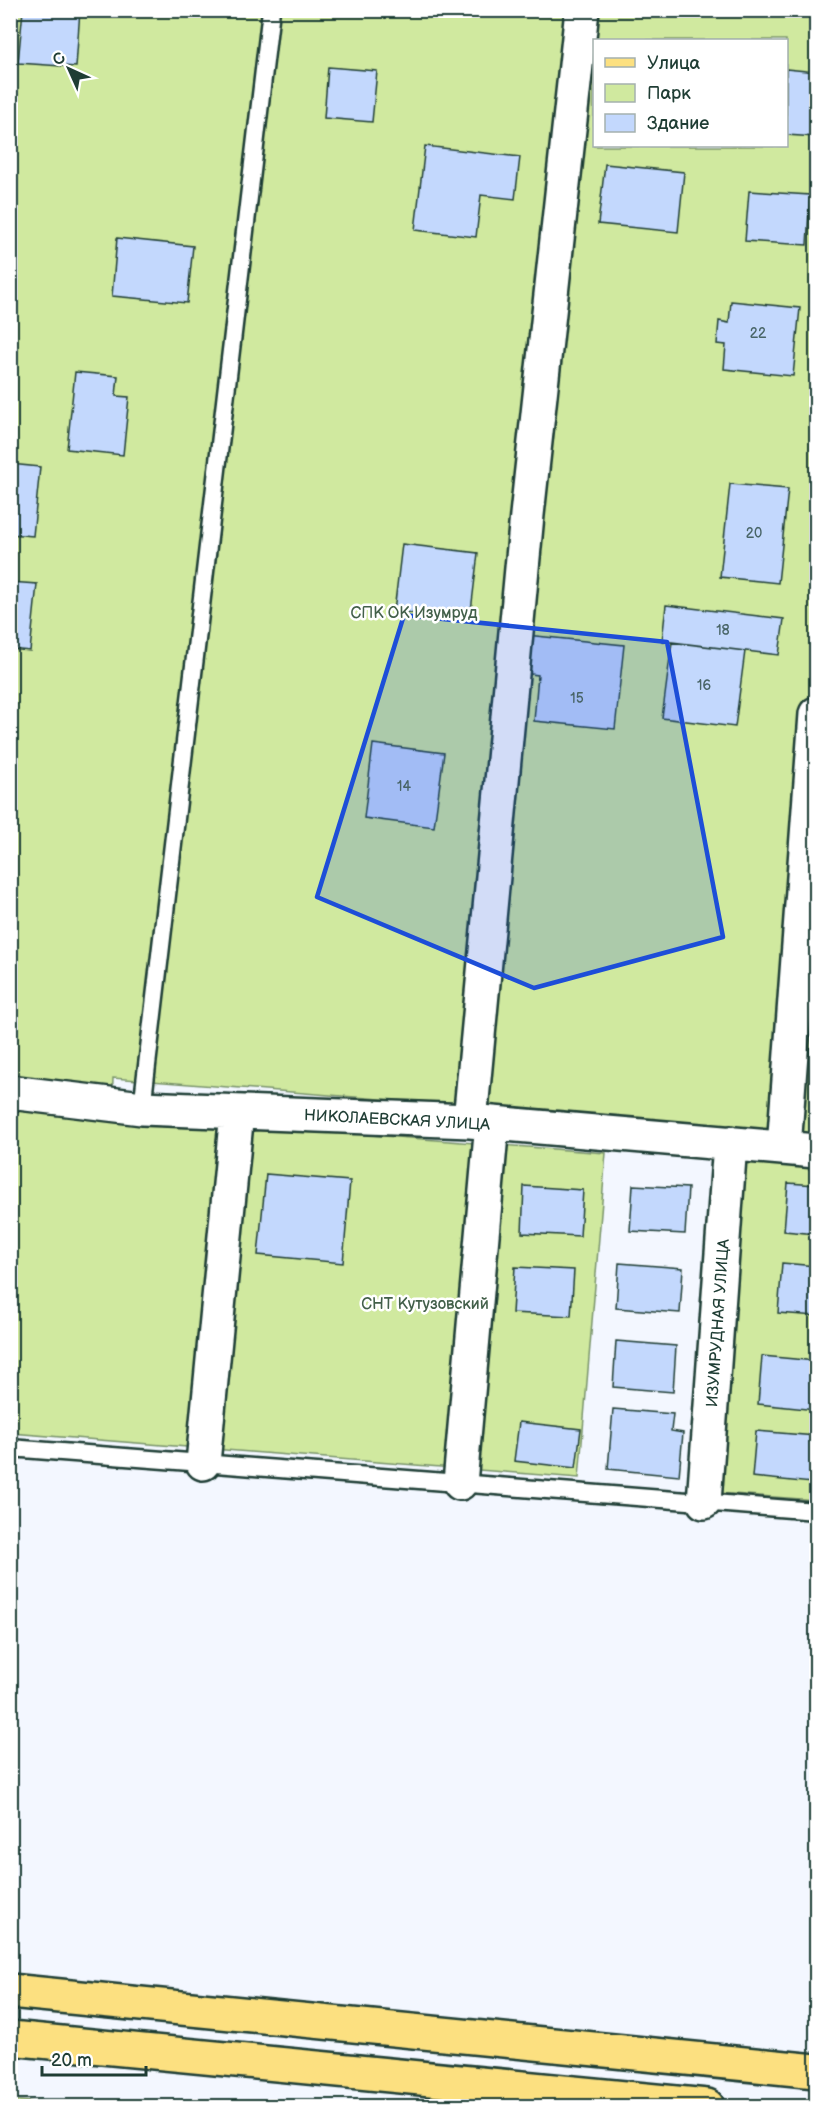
<svg xmlns="http://www.w3.org/2000/svg" width="827" height="2117" viewBox="0 0 827 2117" font-family="'Balsamiq Sans',sans-serif">
<style>
.green{fill:#d0e99f;stroke:#78936a;stroke-width:1.5;fill-rule:evenodd}
.building{fill:#c3d8fd;stroke:#1f3d34;stroke-width:1.5}
.lines{fill:none;stroke-linecap:round;stroke-linejoin:round}
.lane-casing{stroke:#1f3d34;stroke-width:21}
.street-casing{stroke:#1f3d34;stroke-width:38}
.primary-casing{stroke:#1f3d34;stroke-width:38}
.lane{stroke:#fff;stroke-width:16}
.street{stroke:#fff;stroke-width:33}
.primary{stroke:#fce080;stroke-width:33}
.marked{fill:#1d4ed8;fill-opacity:0.2;stroke:#1d4ed8;stroke-width:4.5;stroke-linejoin:round}
.labels{text-anchor:middle;stroke-width:5;stroke-linejoin:round;paint-order:stroke}
.number-label{font-size:14px;fill:#486466}
.park-label{font-size:16px;fill:#425f49;stroke:#fff}
.street-label{font-size:16px;fill:#1f3d34;stroke:#fff}
</style>
<rect width="100%" height="100%" fill="#f3f7ff"/>
<filter id="ink" filterUnits="userSpaceOnUse"><feTurbulence type="fractalNoise" baseFrequency=".0167" numOctaves="2"/><feDisplacementMap in="SourceGraphic" scale="12" xChannelSelector="R" yChannelSelector="G"/><feConvolveMatrix kernelMatrix="1 2 1 2 8 2 1 2 1" color-interpolation-filters="sRGB"/></filter>
<g filter="url(#ink)">
<path class="green" d="M10 11H816V1500L718 1493 747 1128 113 1078 112 1115 606 1153 579 1478 11 1433ZM594 40H786V146H594Z
M11 2100 86 2106H11Z"/>
<path class="building" d="M23 10H80L76 67 18 63Z
M328 67 377 71 372 122 324 118Z
M786 69 816 72V137L786 135Z
M425 146 520 157 515 199 481 195 476 237 415 230Z
M605 164 684 172 678 232 598 224Z
M749 191 810 195 807 245 745 241Z
M117 238 193 246 187 303 112 296Z
M731 301 800 308 793 376 724 369 726 345 717 344 719 321 729 323Z
M75 372 118 376 116 396 129 397 123 455 67 449Z
M10 464 40 467 33 536 10 534Z
M730 484 788 489 778 583 720 577Z
M402 544 478 553 470 619 394 611Z
M10 582 37 584 30 651 10 649Z
M666 605 784 619 779 655 662 641Z
M526 635 624 645 615 729 534 721 538 675 523 673Z
M672 642 745 651 735 727 662 718Z
M373 744 444 753 434 827 364 818Z
M266 1174 350 1181 343 1263 258 1255Z
M788 1183 816 1185V1234L784 1231Z
M633 1185 688 1188 685 1234 630 1231Z
M524 1186 583 1190 580 1236 522 1233Z
M619 1263 683 1268 680 1313 616 1308Z
M782 1263 816 1266V1316L778 1313Z
M515 1267 574 1270 571 1316 512 1313Z
M616 1341 676 1346 673 1392 613 1387Z
M762 1356 816 1361V1410L758 1404Z
M613 1409 673 1414 671 1431 683 1433 679 1476 608 1469Z
M519 1422 581 1429 576 1468 514 1461Z
M756 1431 816 1436 812 1483 752 1477Z"/>
<g class="lines">
<g class="lane-casing">
<path id="lane" d="M142 1108 271 10
M10 1448 816 1511"/>
</g>
<g class="street-casing">
<path id="street" d="M10 1092 142 1108 470 1121 816 1151
M470 1121 527 515 582 10
M784 1148 816 714
M203 1463 237 1112
M460 1483 492 1123
M704 1502 730 1143"/>
</g>
<g class="primary-casing">
<path id="primary" d="M10 1991 816 2071
M10 2038 707 2106"/>
</g>
<use href="#lane" class="lane"/>
<use href="#street" class="street"/>
<use href="#primary" class="primary"/>
</g>
</g>
<path class="marked" d="M404 615 667 642 723 937 534 988 317 897Z"/>
<g class="labels">
<g class="number-label">
<text x="758" y="338">22</text>
<text x="754" y="538">20</text>
<text x="723" y="635">18</text>
<text x="704" y="690">16</text>
<text x="577" y="703">15</text>
<text x="404" y="791">14</text>
</g>
<g class="park-label">
<text x="414" y="618">СПК ОК Изумруд</text>
<text x="425" y="1309">СНТ Кутузовский</text>
</g>
<g class="street-label">
<text transform="translate(397 1119) rotate(3)" y="6">НИКОЛАЕВСКАЯ УЛИЦА</text>
<text transform="translate(717 1323) rotate(-86)" y="6">ИЗУМРУДНАЯ УЛИЦА</text>
</g>
</g>
<rect width="827" height="2117" fill="none" stroke="#fff" stroke-width="36"/>
<rect x="18" y="18" width="791" height="2081" fill="none" stroke="#1f3d34" stroke-width="2" filter="url(#ink)"/>
<rect x="593" y="39" width="195" height="108" fill="#ffffff" stroke="#a5b1ae" stroke-width="1.5"/>
<rect x="605" y="58" width="30" height="9" fill="#fce080" stroke="#a5b1ae" stroke-width="1.5"/>
<text x="647" y="69" font-size="18" fill="#1f3d34">Улица</text>
<rect x="605" y="84" width="30" height="18" fill="#d0e99f" stroke="#a5b1ae" stroke-width="1.5"/>
<text x="647" y="99" font-size="18" fill="#1f3d34">Парк</text>
<rect x="605" y="114" width="30" height="18" fill="#c3d8fd" stroke="#a5b1ae" stroke-width="1.5"/>
<text x="647" y="129" font-size="18" fill="#1f3d34">Здание</text>
<g transform="translate(69 69) rotate(315)" stroke="#ffffff" stroke-width="4.5" paint-order="stroke">
<path d="M0-4.5L10 22L0 15L-10 22Z" fill="#1f3d34"/>
<text y="-9" font-size="16" font-weight="bold" text-anchor="middle" fill="#1f3d34">С</text>
</g>
<path d="M42 2066v9h104v-9" fill="none" stroke="#1f3d34" stroke-width="3"/>
<text x="51" y="2066" font-size="18" fill="#1f3d34" stroke="#ffffff" stroke-width="4.5" paint-order="stroke">20 m</text>
</svg>
